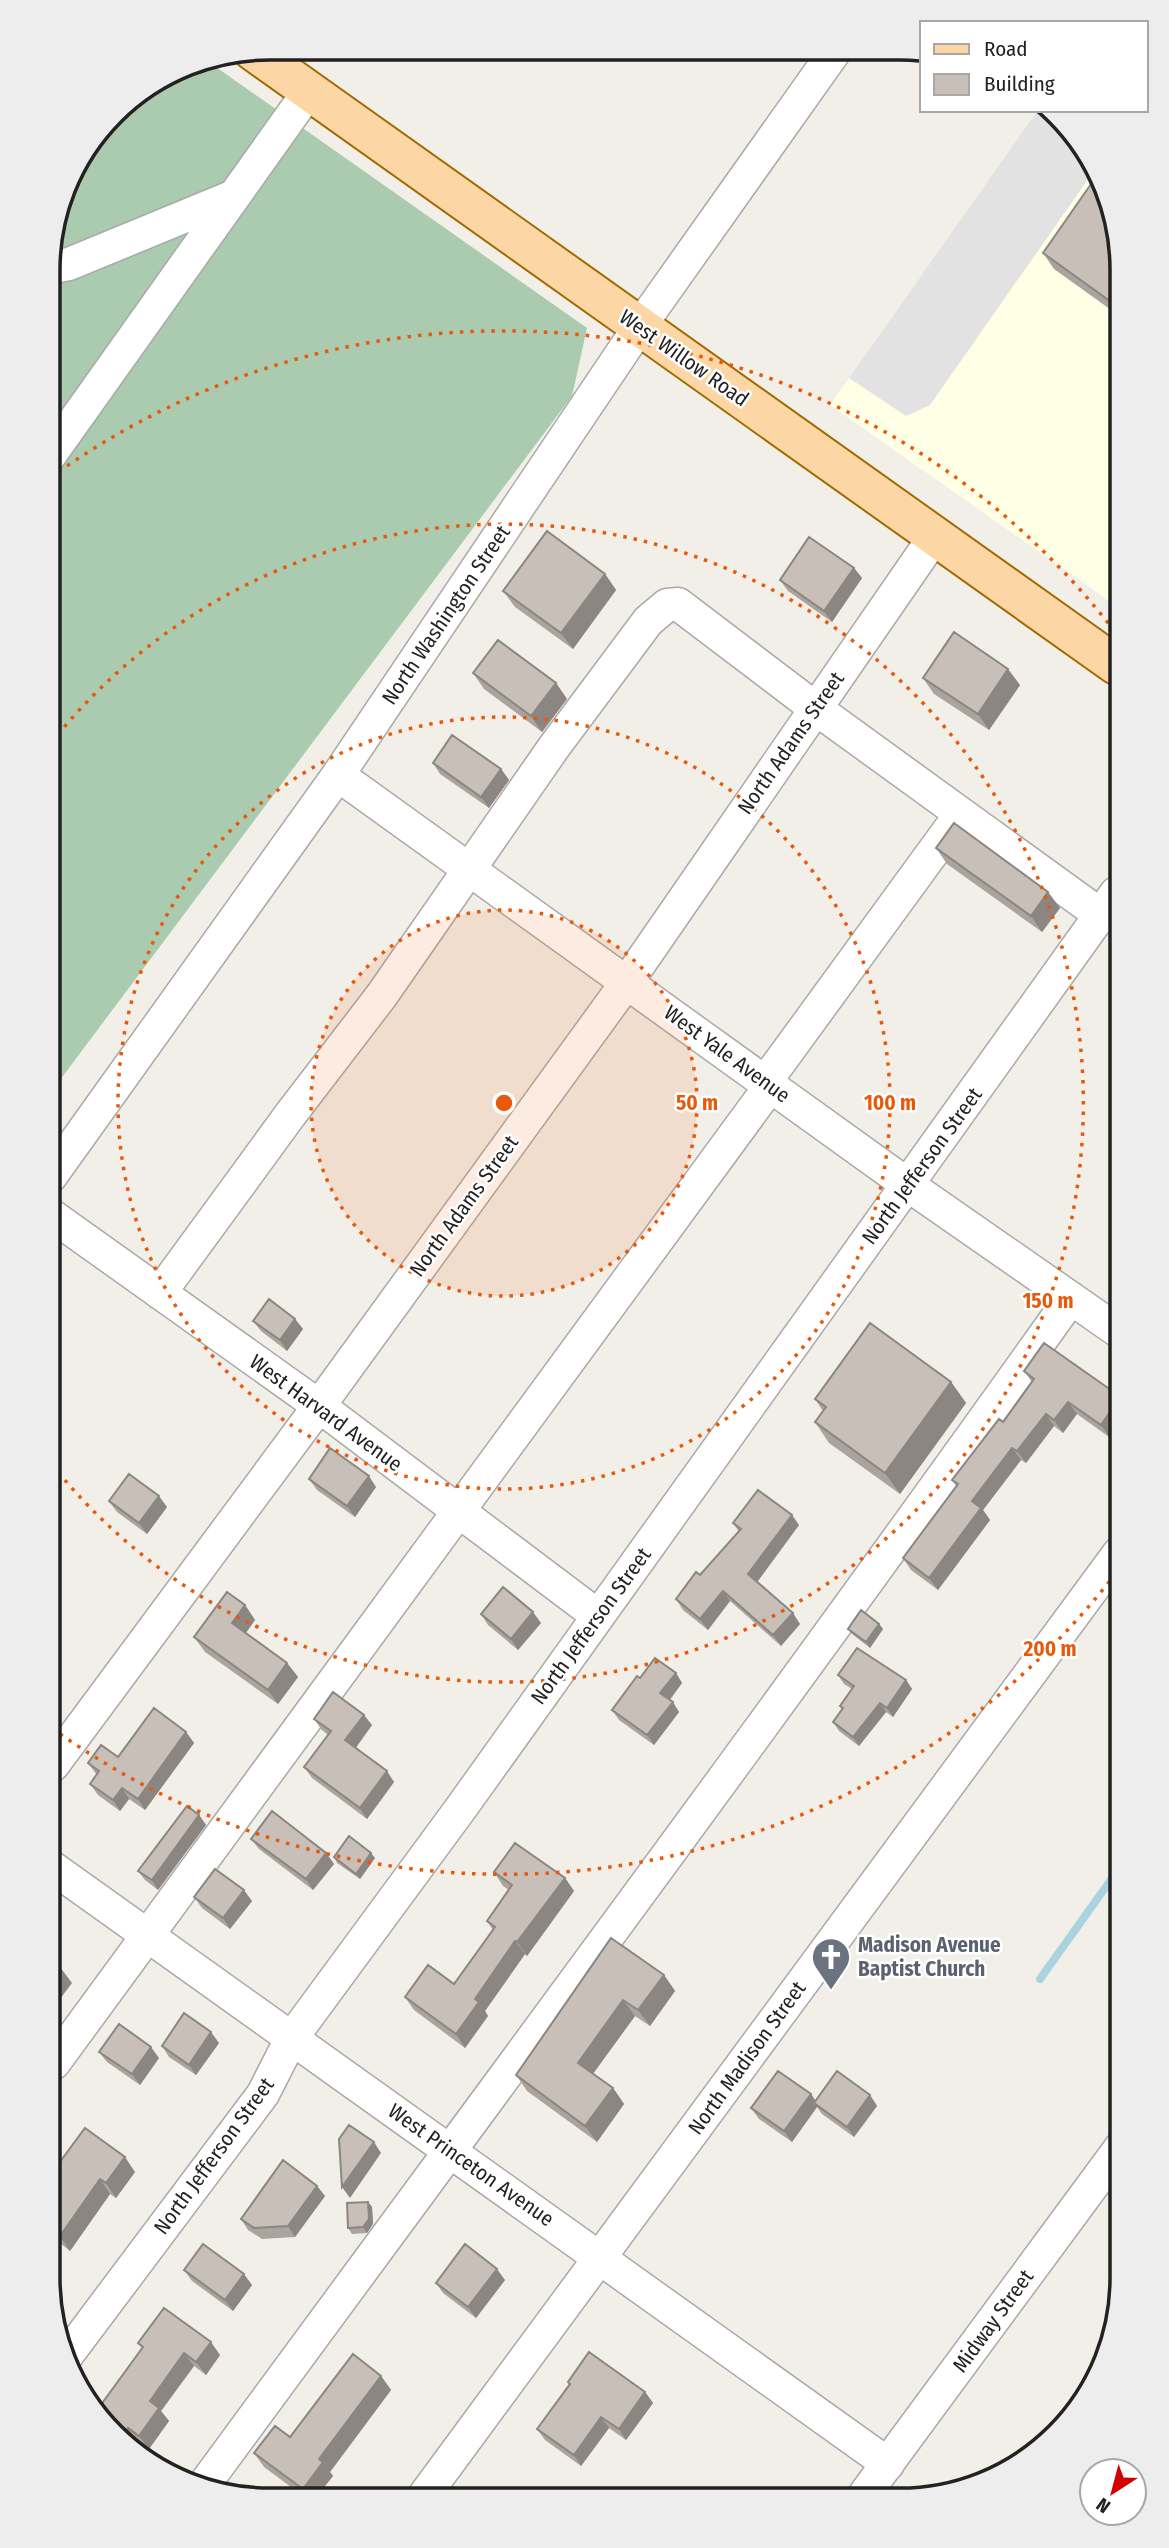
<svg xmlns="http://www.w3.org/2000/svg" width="1169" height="2548" viewBox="0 0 1169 2548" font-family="'Fira Sans Condensed',sans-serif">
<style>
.education{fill:#ffffe5}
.cemetery{fill:#aacbaf}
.parking{fill:#e2e2e2}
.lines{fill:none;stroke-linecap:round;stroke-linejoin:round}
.stream{stroke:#aad3df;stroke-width:8}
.minor-casing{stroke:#a9a9a9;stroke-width:35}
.major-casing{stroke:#a06b00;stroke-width:42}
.minor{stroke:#fff;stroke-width:32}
.major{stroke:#fcd6a4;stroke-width:38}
.wall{fill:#aba49e}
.shaded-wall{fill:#8b8681}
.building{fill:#c7bfb8;stroke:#8b8681;stroke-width:2}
.ring{fill:none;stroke:#e8590c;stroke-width:3.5;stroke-dasharray:3.5 7}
.labels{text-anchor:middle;stroke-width:5;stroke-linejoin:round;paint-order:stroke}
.street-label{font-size:21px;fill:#222;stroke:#fff}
.worship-label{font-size:21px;font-weight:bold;fill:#5b616d;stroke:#fff;text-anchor:start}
.rim{fill:none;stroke:#222;stroke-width:3.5}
.centre{fill:#e8590c;stroke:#fff;stroke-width:3.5}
.ring-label{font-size:21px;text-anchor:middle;font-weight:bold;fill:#e8590c;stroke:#fff;stroke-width:5;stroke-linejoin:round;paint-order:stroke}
</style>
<rect width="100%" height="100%" fill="#f2efe9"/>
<path class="education" d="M1038 110H1053L1092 158 1114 212 1115 605 830 405Z"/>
<path class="cemetery" d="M206 60 587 328 572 396 51 1092 48 255 70 171 123 103 185 64Z"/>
<path class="parking" d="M1038 110H1053L1092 158 1096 168 930 405 906 416 849 378Z"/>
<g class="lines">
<path class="stream" d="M1040 1979 1120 1867"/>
<g class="minor-casing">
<path id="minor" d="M48 268 69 264 234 196
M48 458 309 91
M338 775 908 1185 1118 1331
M766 1081 960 815
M51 1176 338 775 640 326 835 51
M51 1215 319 1406 598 1616
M160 1293 290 1115 382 995 554 747 648 621 667 605 678 604 815 708 1102 916
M53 1765 319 1406 627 982 935 536
M53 1868 888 2464
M54 2063 771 1085
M65 2358 263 2094 291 2039 461 1808 1116 893
M204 2485C494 2090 787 1697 1071 1298
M865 2494 1121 2147
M424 2496 1119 1553"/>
</g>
<g class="major-casing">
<path id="major" d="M253 51 1116 665"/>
</g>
<use href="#minor" class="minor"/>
<use href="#major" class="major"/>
</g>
<path class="wall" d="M1114 212V312L1054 269 1043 253Z
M854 568 862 578 832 622 788 591 780 580Z
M605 574 616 590 573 649 515 607 503 591Z
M473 673 556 683 567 699 542 732 484 689Z
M923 678 1020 685 989 730 934 694Z
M433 763 501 769 509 780 489 808 440 774Z
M936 848 1048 892 1060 908 1042 932 947 864Z
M295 1319 303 1329 287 1351 261 1331 253 1321Z
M1024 1371 1118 1400V1424L1109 1437 1077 1414 1063 1433 1054 1426 1026 1463 1021 1460 983 1510 990 1520 938 1590 911 1570 903 1558 956 1486 952 1480 1003 1422 1032 1382Z
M951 1382 966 1403 900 1494 829 1443 815 1422 823 1411 815 1399Z
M309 1479 376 1487 355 1517 317 1490Z
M109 1501 167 1507 147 1534 117 1512Z
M733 1523 799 1525 757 1582 800 1624 781 1646 730 1601 708 1630 683 1610 676 1599 700 1575 739 1532Z
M245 1605 255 1620 246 1633 287 1663 298 1677 278 1704 205 1652 194 1637Z
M481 1614 541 1623 518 1650 488 1625Z
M879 1624 883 1629 870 1648 852 1634 848 1629Z
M676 1673 682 1683 670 1700 679 1712 654 1745 619 1720 612 1710 640 1678Z
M838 1675 906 1680 912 1689 893 1717 886 1712 859 1746 839 1731 833 1722 842 1710 840 1706 852 1689 844 1684Z
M314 1719 372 1725 356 1748 394 1782 367 1819 312 1778 304 1767 328 1735 321 1729Z
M186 1732 194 1743 145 1810 129 1799 120 1811 98 1795 90 1784 97 1775 88 1763 118 1757Z
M199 1815 206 1825 158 1890 145 1880 138 1871Z
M251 1839 326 1853 334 1864 313 1890 259 1849Z
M334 1857 375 1858 360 1879 337 1863Z
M494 1872 565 1878 574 1891 527 1956 525 1954 485 2011 488 2016 465 2048 414 2010 405 1997 454 1984 493 1930 487 1921 509 1890 503 1886Z
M194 1897 252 1901 230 1929 202 1908Z
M611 1938 664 1975 675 1991 650 2026 635 2016 593 2074 613 2088 624 2104 597 2142 527 2091 516 2075Z
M219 2043 196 2075 169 2057 162 2046Z
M99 2052 159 2058 140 2085 107 2062Z
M811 2094 816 2101 870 2095 877 2106 854 2137 822 2114 817 2107 792 2142 759 2119 751 2108Z
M54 2170 135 2172 116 2198 110 2194 70 2251 55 2239Z
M317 2186 325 2196 295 2237 262 2239 248 2230 241 2219Z
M368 2202 372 2207 373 2224 367 2233 352 2234 348 2228Z
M184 2270 252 2285 233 2311 192 2281Z
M505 2280 476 2318 443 2293 436 2283Z
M138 2343 220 2355 206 2375 194 2366 161 2411 169 2421 149 2449 137 2441 131 2450 118 2440 95 2413 142 2348Z
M381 2376 391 2390 330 2472 333 2476 317 2496H303L264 2467 254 2453 290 2437Z
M568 2382 645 2392 653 2403 626 2440 609 2428 581 2466 545 2440 537 2429 569 2384Z"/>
<path class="shaded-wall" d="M854 568 862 578 832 622 824 611Z
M605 574 616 590 573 649 561 633Z
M1008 669 1020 685 989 730 978 714Z
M556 683 567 699 542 732 531 716Z
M501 769 509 780 489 808 481 797Z
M1048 892 1060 908 1042 932 1031 916Z
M295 1319 303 1329 287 1351 280 1340Z
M951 1382 966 1403 900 1494 885 1473Z
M1118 1400V1424L1109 1437 1101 1425Z
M1068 1402 1077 1414 1063 1433 1054 1420Z
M1046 1414 1054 1426 1026 1463 1017 1451Z
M1012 1448 1021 1460 983 1510 990 1520 938 1590 929 1578 972 1501Z
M369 1476 376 1487 355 1517 347 1506Z
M159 1496 167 1507 147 1534 139 1523Z
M792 1515 799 1525 755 1585 748 1574Z
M723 1591 730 1601 708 1630 700 1619Z
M245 1605 255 1620 242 1638 232 1623Z
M533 1612 541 1623 518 1650 511 1639Z
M793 1613 800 1624 781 1646 773 1635Z
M879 1624 883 1629 870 1648 866 1642Z
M287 1663 298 1677 278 1704 268 1690Z
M676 1673 682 1683 667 1703 660 1693Z
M906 1680 912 1689 893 1717 887 1708Z
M673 1702 679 1712 654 1745 647 1735Z
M880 1703 886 1712 859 1746 853 1737Z
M364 1715 372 1725 353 1751 345 1740Z
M186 1732 194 1743 145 1810 138 1799Z
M387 1771 394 1782 367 1819 360 1808Z
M122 1788 129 1799 120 1811 113 1800Z
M199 1815 206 1825 158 1890 152 1880Z
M326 1853 334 1864 313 1890 306 1879Z
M371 1853 375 1858 360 1879 356 1874Z
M565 1878 574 1891 527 1956 517 1942Z
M244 1890 252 1901 230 1929 223 1918Z
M515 1941 525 1954 485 2011 488 2016 465 2048 456 2034 475 1999Z
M60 1967 72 1983 54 2007V1976Z
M664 1975 675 1991 650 2026 638 2010Z
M623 2000 635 2016 589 2079 578 2063Z
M211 2032 219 2043 196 2075 189 2065Z
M151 2047 159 2058 140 2085 132 2074Z
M613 2088 624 2104 597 2142 585 2126Z
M811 2094 818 2105 814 2103 817 2107 792 2142 784 2131Z
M870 2095 877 2106 854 2137 847 2127Z
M374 2142 381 2153 350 2198 342 2187Z
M125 2157 135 2172 116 2198 106 2183Z
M100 2179 110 2194 70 2251 60 2236Z
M317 2186 325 2196 295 2237 288 2226Z
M368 2202 372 2207 373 2224 367 2233 363 2227Z
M497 2269 505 2280 476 2318 468 2307Z
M244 2274 252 2285 233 2311 225 2300Z
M211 2342 220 2355 206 2375 196 2362Z
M184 2353 194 2366 161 2411 169 2421 149 2449 139 2436 150 2401Z
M381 2376 391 2390 330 2472 333 2476 317 2496H308L303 2489 319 2459Z
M645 2392 653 2403 626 2440 619 2429Z
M601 2417 609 2428 581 2466 574 2455Z
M128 2428 137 2441 131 2450 122 2436Z"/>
<path class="building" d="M1098 174 1114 212V304L1043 253Z
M547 531 605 574 561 633 503 591Z
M809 537 854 568 824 611 780 580Z
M954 632 1008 669 978 714 923 678Z
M498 640 556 683 531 716 473 673Z
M452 735 501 769 481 797 433 763Z
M954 823 1048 892 1031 916 936 848Z
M269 1299 295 1319 280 1340 253 1321Z
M870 1323 951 1382 885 1473 815 1422 826 1407 815 1399Z
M1044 1343 1118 1395V1400L1101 1425 1068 1402 1054 1420 1046 1414 1017 1451 1012 1448 972 1501 981 1508 929 1578 903 1558 958 1484 952 1480 999 1419 1003 1422 1034 1379 1024 1371Z
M330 1448 369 1476 347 1506 309 1479Z
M129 1474 159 1496 139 1523 109 1501Z
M758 1490 792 1515 748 1574 793 1613 773 1635 723 1591 700 1619 676 1599 696 1572 700 1575 741 1529 733 1523Z
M503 1587 533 1612 511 1639 481 1614Z
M227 1592 245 1605 232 1623 287 1663 268 1690 194 1637Z
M861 1610 879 1624 866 1642 848 1629Z
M857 1648 906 1680 887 1708 880 1703 853 1737 833 1722 843 1708 840 1706 854 1686 838 1675Z
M655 1658 676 1673 660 1693 673 1702 647 1735 612 1710 637 1676 640 1678Z
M333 1692 364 1715 345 1740 387 1771 360 1808 304 1767 331 1731 314 1719Z
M154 1708 186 1732 138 1799 122 1788 113 1800 90 1784 99 1771 88 1763 101 1745 118 1757Z
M187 1806 199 1815 152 1880 138 1871Z
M272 1811 326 1853 306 1879 251 1839Z
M349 1836 371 1853 356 1874 334 1857Z
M515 1843 565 1878 517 1942 515 1941 475 1999 479 2002 456 2034 405 1997 428 1965 454 1984 495 1927 487 1921 512 1885 494 1872Z
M215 1869 244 1890 223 1918 194 1897Z
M611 1938 664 1975 638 2010 623 2000 578 2063 613 2088 585 2126 516 2075Z
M54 1962 60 1967 54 1976Z
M184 2013 211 2032 189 2065 162 2046Z
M119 2024 151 2047 132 2074 99 2052Z
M778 2071 811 2094 784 2131 751 2108Z
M837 2071 870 2095 847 2127 814 2103Z
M349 2125 374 2142 342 2187 339 2139Z
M85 2128 125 2157 106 2183 100 2179 60 2236 55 2232 54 2170Z
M283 2160 317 2186 288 2226 254 2228 241 2219Z
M368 2202 369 2219 363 2227 348 2228 347 2203Z
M203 2244 244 2274 225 2300 184 2270Z
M465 2244 497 2269 468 2307 436 2283Z
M164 2308 211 2342 196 2362 184 2353 150 2401 159 2408 139 2436 128 2428 122 2436 102 2422 95 2413 143 2347 138 2343Z
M589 2352 645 2392 619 2429 601 2417 574 2455 537 2429 570 2384 568 2382Z
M353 2354 381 2376 319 2459 323 2462 303 2489 254 2453 275 2426 290 2437Z"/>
<circle cx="504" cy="1103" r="193" fill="#e8590c" fill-opacity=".12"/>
<g class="ring">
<circle cx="504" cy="1103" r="193"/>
<circle cx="504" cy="1103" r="386"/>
<path d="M51 743A579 579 0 1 1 54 1467"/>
<path d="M1116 1573A772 772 0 0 1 56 1731M50 478A772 772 0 0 1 1112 628"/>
</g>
<defs>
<g id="church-pin" transform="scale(2.0125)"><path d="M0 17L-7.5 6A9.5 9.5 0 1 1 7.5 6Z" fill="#6b7280" stroke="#fff"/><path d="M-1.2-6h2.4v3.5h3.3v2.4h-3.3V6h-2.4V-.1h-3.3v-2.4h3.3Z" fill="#fff"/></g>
</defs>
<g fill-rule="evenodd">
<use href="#church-pin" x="831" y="1957"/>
</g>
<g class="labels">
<g class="street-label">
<text transform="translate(684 358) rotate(35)" y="7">West Willow Road</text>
<text transform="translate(446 615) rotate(-56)" y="7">North Washington Street</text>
<text transform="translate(791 743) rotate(-55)" y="7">North Adams Street</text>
<text transform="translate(727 1054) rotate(36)" y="7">West Yale Avenue</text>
<text transform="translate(922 1166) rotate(-54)" y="7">North Jefferson Street</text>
<text transform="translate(464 1206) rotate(-54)" y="7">North Adams Street</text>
<text transform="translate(326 1413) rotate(36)" y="7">West Harvard Avenue</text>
<text transform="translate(591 1626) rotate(-54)" y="7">North Jefferson Street</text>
<text transform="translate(747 2058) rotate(-54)" y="7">North Madison Street</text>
<text transform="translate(214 2156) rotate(-54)" y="7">North Jefferson Street</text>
<text transform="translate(471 2165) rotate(35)" y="7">West Princeton Avenue</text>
<text transform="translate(993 2321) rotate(-54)" y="7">Midway Street</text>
</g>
<g class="worship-label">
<text x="858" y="1952">Madison Avenue<tspan x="858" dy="24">Baptist Church</tspan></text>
</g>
</g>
<path d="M0 0H1169V2548H0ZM270 60H900A210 210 0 0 1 1110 270V2278A210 210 0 0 1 900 2488H270A210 210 0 0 1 60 2278V270A210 210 0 0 1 270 60Z" fill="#ededed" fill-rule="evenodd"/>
<path class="rim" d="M270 60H900A210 210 0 0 1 1110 270V2278A210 210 0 0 1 900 2488H270A210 210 0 0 1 60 2278V270A210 210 0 0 1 270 60Z"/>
<circle cx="504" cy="1103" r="10" class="centre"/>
<g class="ring-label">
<text x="697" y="1110">50 m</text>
<text x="890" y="1110">100 m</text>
<text x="1048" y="1308">150 m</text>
<text x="1050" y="1656">200 m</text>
</g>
<rect x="920" y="21" width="228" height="91" fill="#ffffff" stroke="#a7a7a7" stroke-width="2"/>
<rect x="934" y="44" width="35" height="10" fill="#fcd6a4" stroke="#a7a7a7" stroke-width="2"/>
<text x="984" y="56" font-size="21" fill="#222222">Road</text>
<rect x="934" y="74" width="35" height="21" fill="#c7bfb8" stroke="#a7a7a7" stroke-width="2"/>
<text x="984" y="91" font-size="21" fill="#222222">Building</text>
<g transform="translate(1113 2492) rotate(216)"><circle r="33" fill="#ffffff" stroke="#a7a7a7" stroke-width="2"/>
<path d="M0-5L12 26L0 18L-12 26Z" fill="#d40000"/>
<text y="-10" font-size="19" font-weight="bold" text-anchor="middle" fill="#222222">N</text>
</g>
</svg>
